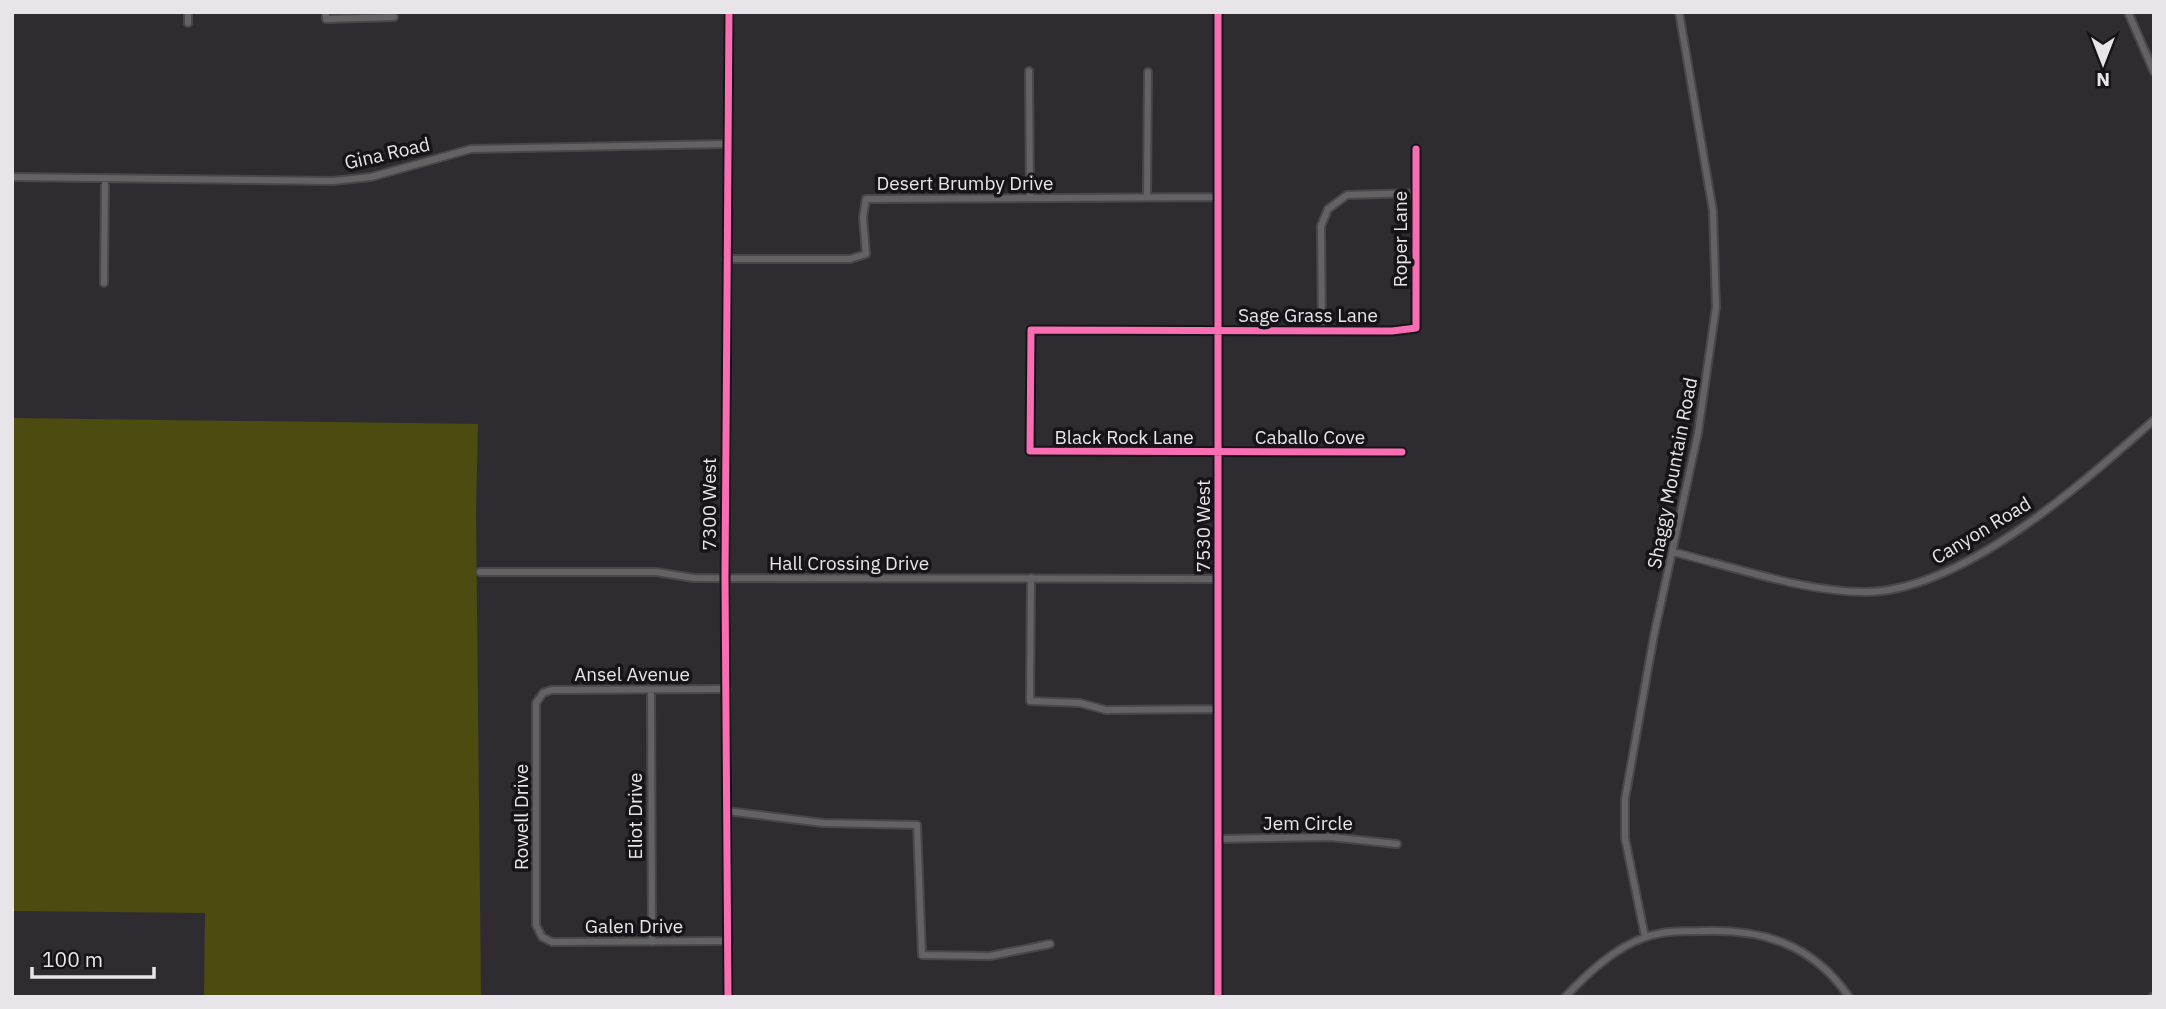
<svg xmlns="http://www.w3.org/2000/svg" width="2166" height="1009" viewBox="0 0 2166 1009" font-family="'IBM Plex Sans',sans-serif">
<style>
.green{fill:#4c4c10}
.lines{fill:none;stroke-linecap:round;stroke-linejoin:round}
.minor-casing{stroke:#4a474b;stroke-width:10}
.tertiary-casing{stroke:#4a474b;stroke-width:11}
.minor{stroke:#636265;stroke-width:6}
.tertiary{stroke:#636265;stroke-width:8}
.cycleway-casing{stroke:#161418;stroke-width:11}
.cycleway{stroke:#f96db3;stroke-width:7}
.labels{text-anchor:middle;stroke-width:7;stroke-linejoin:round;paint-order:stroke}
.street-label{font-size:19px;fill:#e8e5ea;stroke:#161418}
</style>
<rect width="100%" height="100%" fill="#2f2c31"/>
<path class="green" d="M12 418 478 424 476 513 481 997H204L205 913 12 911Z"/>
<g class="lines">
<g class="minor-casing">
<path id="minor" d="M326 12V19L394 17
M1218 12V997
M2128 12 2154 72
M188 23V12
M1029 71 1030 198
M12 177 333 181 371 177 471 149 726 144
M1147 197 1148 72
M726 259H850L866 254 863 217 866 199 1217 197
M104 283 105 178
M1322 330 1321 226 1328 209 1347 195 1416 193
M1402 452 1030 451 1031 330 1392 331 1416 328V149
M1673 552C1733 567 1805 592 1866 592 1963 591 2084 482 2154 420
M480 572H656L694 578 1218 579
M1031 578 1030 701 1080 703 1106 710 1218 709
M727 689 551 690 543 693 536 703V925L542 937 552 942 727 941
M651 690 652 942
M727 811 823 823 917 825 922 955 990 956 1050 944
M1218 839 1330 837 1397 844
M1645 937 1625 838V799L1654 635 1698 433 1716 307 1713 211 1679 12
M1565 997C1587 974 1615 947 1646 937 1663 931 1682 931 1700 931 1761 928 1813 944 1849 997
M2152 997 2154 996"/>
</g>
<g class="tertiary-casing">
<path id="tertiary" d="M728 997 725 578 729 12"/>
</g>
<use href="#minor" class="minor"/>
<use href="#tertiary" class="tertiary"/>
<g class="cycleway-casing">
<path id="cycleway" d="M1218 12V997
M1402 452 1030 451 1031 330 1392 331 1416 328V149
M728 997 725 578 729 12"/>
</g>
<use href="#cycleway" class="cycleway"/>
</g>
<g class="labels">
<g class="street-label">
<text transform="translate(387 153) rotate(-13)" y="7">Gina Road</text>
<text x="965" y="190">Desert Brumby Drive</text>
<text transform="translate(1400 239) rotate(-90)" y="7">Roper Lane</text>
<text x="1308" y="322">Sage Grass Lane</text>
<text x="1124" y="444">Black Rock Lane</text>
<text x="1310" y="444">Caballo Cove</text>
<text transform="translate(1672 473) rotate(-79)" y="7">Shaggy Mountain Road</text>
<text transform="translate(709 504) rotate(-90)" y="7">7300 West</text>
<text transform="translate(1203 526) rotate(-90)" y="7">7530 West</text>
<text transform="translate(1981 530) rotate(-31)" y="7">Canyon Road</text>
<text x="849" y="570">Hall Crossing Drive</text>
<text x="632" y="681">Ansel Avenue</text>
<text transform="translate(635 816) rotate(-90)" y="7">Eliot Drive</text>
<text transform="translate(521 817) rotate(-90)" y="7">Rowell Drive</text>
<text x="1308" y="830">Jem Circle</text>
<text x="634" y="933">Galen Drive</text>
</g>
</g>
<rect width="2166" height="1009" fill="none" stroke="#e8e5ea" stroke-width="28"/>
<g transform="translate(2103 63) rotate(180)" stroke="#161418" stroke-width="5" paint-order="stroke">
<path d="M0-5L12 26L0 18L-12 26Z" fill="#e8e5ea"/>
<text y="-10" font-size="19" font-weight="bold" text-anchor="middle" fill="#e8e5ea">N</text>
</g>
<path d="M32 967v10h122v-10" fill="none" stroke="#e8e5ea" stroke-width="3.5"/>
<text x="42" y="967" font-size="21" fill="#e8e5ea" stroke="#161418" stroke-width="5" paint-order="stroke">100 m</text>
</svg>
